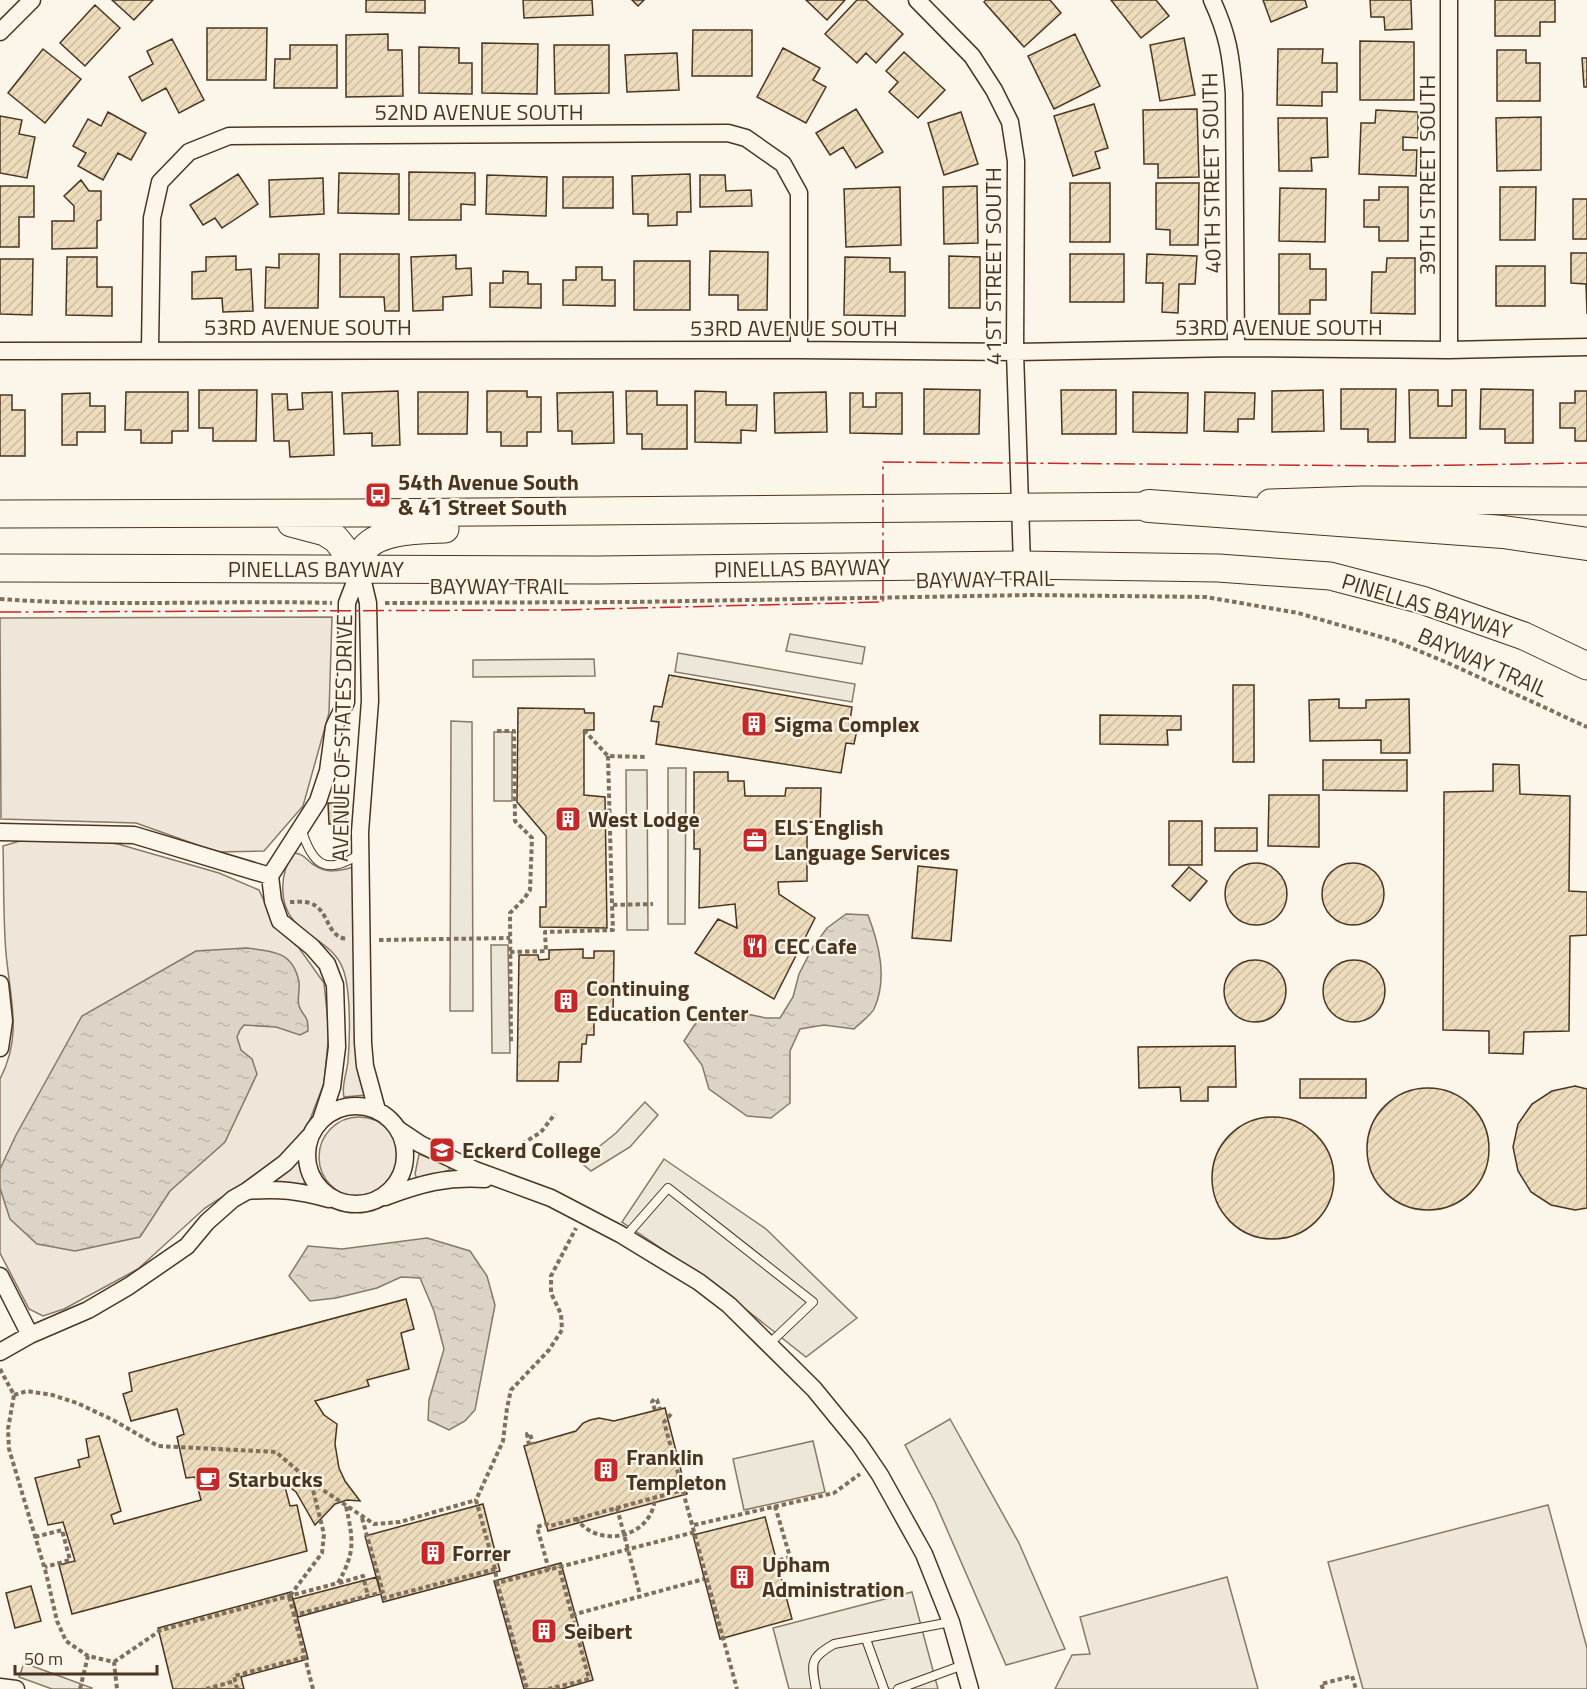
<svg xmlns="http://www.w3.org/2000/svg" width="1587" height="1689" viewBox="0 0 1587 1689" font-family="'Titillium Web',sans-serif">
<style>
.grass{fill:#ede6d9;stroke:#887966;stroke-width:1.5}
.parking{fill:#ede7d9;stroke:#887966;stroke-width:1.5}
.water{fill:url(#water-ripples);stroke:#887966;stroke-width:1.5}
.building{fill:url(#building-hatch);stroke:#4a3520;stroke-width:1.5}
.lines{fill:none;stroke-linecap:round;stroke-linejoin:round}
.service-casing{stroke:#4a3520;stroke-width:10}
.minor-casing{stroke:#4a3520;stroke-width:19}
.primary-casing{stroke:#4a3520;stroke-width:29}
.motorway-casing{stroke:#4a3520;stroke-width:34}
.path{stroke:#7f6f5c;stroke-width:4;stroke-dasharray:4.5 3;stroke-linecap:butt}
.service{stroke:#fbf6e9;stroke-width:8}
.minor{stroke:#fbf6e9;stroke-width:16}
.primary{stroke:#fbf6e9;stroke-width:27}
.motorway{stroke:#fbf6e9;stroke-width:32}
.power{stroke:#c62828;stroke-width:1.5;stroke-dasharray:21 4.5 3 4.5;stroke-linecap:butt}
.labels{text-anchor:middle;stroke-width:4.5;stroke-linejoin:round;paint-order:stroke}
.street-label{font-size:22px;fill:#4a3520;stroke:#fbf6e9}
.poi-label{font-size:22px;font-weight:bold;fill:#4a3520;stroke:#fbf6e9;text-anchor:start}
</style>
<defs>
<pattern id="water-ripples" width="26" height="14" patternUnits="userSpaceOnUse" patternTransform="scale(1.5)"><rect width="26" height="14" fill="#dcd4c6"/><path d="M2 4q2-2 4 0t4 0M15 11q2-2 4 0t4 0" fill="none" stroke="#beb7aa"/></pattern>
<pattern id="building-hatch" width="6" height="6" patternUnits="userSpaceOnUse" patternTransform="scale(1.5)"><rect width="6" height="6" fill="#ecdcbc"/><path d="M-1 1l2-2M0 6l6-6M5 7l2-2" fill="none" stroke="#ccbda1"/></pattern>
</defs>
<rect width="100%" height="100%" fill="#fbf6e9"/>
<path class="grass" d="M332 617 329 713 303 806 264 851 217 852 136 823 1 819 0 618Z
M30 838 78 839 118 844 219 873 259 890 277 929 299 948 324 983 329 1032 324 1083 308 1125 282 1156 262 1171 205 1208 138 1269 64 1309 43 1316 29 1309 0 1253V1079C23 1035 10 999 6 953 3 917 4 881 3 846Z
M294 853C305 854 306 860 314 865 326 874 340 871 353 867L366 1095 344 1097C341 1086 347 1073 348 1061 350 1038 351 990 343 969 334 945 310 939 294 921 278 903 280 871 294 853Z
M319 1157a40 40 0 1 1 80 0a40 40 0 1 1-80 0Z
M419 1154 448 1166 450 1170 417 1179 415 1174Z
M301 1158 306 1181 303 1184 275 1183 272 1180Z
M1548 1505 1587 1648V1689H1363L1328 1562Z
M1227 1577 1258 1689H1055L1072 1655 1090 1654 1080 1617Z"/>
<path class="parking" d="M790 634 865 647 862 664 786 651Z
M678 653 855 684 852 702 675 672Z
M594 659 595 676 473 677V660Z
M451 721 472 722 473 1011H450Z
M494 732H512V801H494Z
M668 768H686L685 924H668Z
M626 770H647L648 930H627Z
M491 945H508L510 1053H492Z
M645 1102 658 1115 630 1147 591 1171 580 1162 616 1133Z
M664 1159 766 1229 857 1318 806 1357 710 1281 622 1222Z
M950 1419 1019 1543 1065 1649 1006 1665 935 1502 905 1445Z
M813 1441 825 1492 744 1510 733 1459Z
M912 1592 938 1689H789L773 1628Z
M24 1663 92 1688 91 1689H52L19 1677Z"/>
<path class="water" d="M846 914 868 915C879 944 888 979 874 1009 870 1016 860 1023 854 1029L824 1025 800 1029 790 1051V1103L771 1118 747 1116 709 1089 702 1065 684 1041 699 1018 728 1010 766 1018H780L793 997 799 974 813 947 827 928Z
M246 948C272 951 293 951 299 982 300 990 297 999 299 1006 304 1019 308 1013 308 1031L300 1035 276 1027 244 1025 240 1030 237 1037 241 1050 252 1059 257 1074 225 1142 170 1191 140 1237 75 1251 37 1244 10 1219 0 1188V1169L16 1135 82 1016 196 951Z
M427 1238 470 1251 487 1276 495 1305 475 1410 465 1421 449 1430 428 1420 429 1400 444 1349 434 1311 420 1278 401 1277 377 1288 336 1298 310 1301 289 1276 308 1246 342 1249Z"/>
<path class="building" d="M112 0H153L134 20Z
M366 0H425V13L366 12Z
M523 0H592L593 15 524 18Z
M632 0H644L638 6Z
M806 0H845L827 20Z
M857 0H866L903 34 876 63 866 53 857 63 825 34Z
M986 0H1050L1061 13 1024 47 984 2Z
M1111 0H1156L1169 16 1141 38Z
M1263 0H1305L1307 7 1271 22Z
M1370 0H1411L1412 29 1385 30 1384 17H1371Z
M1495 0H1555V22H1540V36H1495Z
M95 5 120 28 85 66 60 43Z
M207 28H267L266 80H207Z
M693 30H752V76H692Z
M388 34V50H402L403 96 346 97V35Z
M1075 34 1100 86 1054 109 1028 56Z
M1184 38 1195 95 1160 101 1150 45Z
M172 39 204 100 179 113 166 88 142 101 129 77 153 64 147 51Z
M1360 41 1414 42V100H1360Z
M482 43 538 44 537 94 482 93Z
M290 45H337V88H274L275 59H290Z
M554 45H609V93L555 94Z
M419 47 459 48V63H472V94L419 93Z
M783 48 820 68 813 80 826 87 806 123 757 97Z
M43 49 81 79 45 123 8 93Z
M1278 49H1323L1322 63H1337V92H1322V106L1277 105Z
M1497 50H1526V63H1540V101H1497Z
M904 52 945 90 918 118 889 92 898 82 886 71Z
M677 53 679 90 627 92 625 55Z
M1582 58H1587V87H1584Z
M1094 104 1108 148 1095 152 1100 168 1073 176 1054 116Z
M856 109 883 152 856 168 843 147 830 155 816 133Z
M1197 109 1199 177 1158 178V164H1144L1143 110Z
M1376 110 1418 112V138L1403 137V150H1417L1416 176 1359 174 1361 123H1375Z
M108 112 146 133 131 160 118 153 103 180 78 166 86 153 73 146 88 119 101 126Z
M961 112 978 164 944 175 928 123Z
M0 116 22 120 19 134 35 137 27 178 0 173Z
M1541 117V170L1497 171 1496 118Z
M1278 118H1327L1328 157 1311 158 1312 171H1279Z
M409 172 475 173V205L461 204V220H409Z
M339 173 399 174V214L338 213Z
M238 174 258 204 222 228 215 218 203 225 190 205Z
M690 174 691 212H677V225L648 226V214H633L632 176Z
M487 175 547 177 546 216 486 214Z
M700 175H725L726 191 751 190 752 206 700 207Z
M563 177H613V208H563Z
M323 178 324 214 270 217 269 180Z
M81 180 89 191H101V220L97 221V248L52 249V221H74V206L64 196Z
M1070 183H1110V242H1070Z
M1156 183H1199L1198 245H1170V230L1156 229Z
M0 186H34V217H19V247H0Z
M977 186 978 243 944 244 943 187Z
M900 187 901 245 846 247 844 189Z
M1379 187H1408V241H1379V227H1364V200H1379Z
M1500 187H1536L1535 240H1500Z
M1280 188 1326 189 1325 242 1279 241Z
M1573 199H1587V239H1573Z
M710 251 768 252 767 310H738V295H709Z
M1571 253H1587V314L1586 284 1571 283Z
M279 254H319L318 308H265L266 267 279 268Z
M340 254H399V311H385L384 297H340Z
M1070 254H1124V302H1070Z
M1147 254 1197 256 1195 284H1179L1178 313 1162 312 1163 283H1146Z
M1279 254H1310V269H1326V300H1310V314H1279Z
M456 255V269L471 268 472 295 443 297V310L413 311 411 257Z
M236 256V270L251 269 253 311 223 312 222 298 192 299V272L206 271V257Z
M949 256 980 257V308H949Z
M67 257H97V287H112V316L66 315Z
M845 257 890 258V272H905V316L844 315Z
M1387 258H1415V314L1371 313 1372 272H1386Z
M0 259H33L32 315 0 314Z
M634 261H690V310H634Z
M1496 266H1545V306H1496Z
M576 267H602V280H615V306L563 305V280H576Z
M503 271 528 272V284H541V308L490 307V283H503Z
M924 389 980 390 979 434H924Z
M1341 389H1396L1395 442H1368V429H1341Z
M1481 389 1533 390V443H1505V429H1480Z
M199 390H257L256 441H213V428H199Z
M1061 390H1116V434H1062Z
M1323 390 1324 431 1272 432V391Z
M1409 390H1438V406H1452V390H1466V438H1410Z
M398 391 400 445 372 446V433L344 434 342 393Z
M487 391H527V397H541V432H527V446H501V432H487Z
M626 391H657V405H687V449H642V434H627Z
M695 391 726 392V405H757L756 431 741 430V443L695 442Z
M1575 391H1587V441H1575V428H1560V403H1575Z
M126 392H188V431H172V443H141V430H125Z
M332 392 334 455 290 457 289 441H274L272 394H287L288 410 303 409 302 393Z
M418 392H468L467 434H418Z
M613 392 614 443 572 444V431H558L557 393Z
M826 392 827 432 775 433 774 393Z
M1133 392 1188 393 1187 433 1133 432Z
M1205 392 1255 393 1254 419H1238V432L1204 431Z
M90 393V406H105V432H77V445H62V394Z
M850 393H863V407H876V393H902V434L850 433Z
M0 395H12V410H25V456H0Z
M669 675 852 707 849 727 857 730 854 744 846 743 841 773 656 744 659 722 651 721 654 706 662 707Z
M1233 685H1254V762H1233Z
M1339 699V708H1366V700L1409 699 1410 753H1381V740L1310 741 1309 700Z
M518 708 584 709 585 713H594V730H584V795L605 797 607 928 540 927V907H546V836L517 802Z
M1100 715 1181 716V730H1167L1168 745 1100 744Z
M1323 760H1407V791L1323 790Z
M1493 764 1519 765 1520 794 1570 796 1569 891 1587 892V935L1570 936 1569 1031 1524 1032 1523 1054 1489 1053V1031L1443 1030 1444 792 1493 791Z
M694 772H728V781H744L745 796H785L786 788H821L820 822H807V881L778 882 779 894 815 918 774 999 695 953 718 919 737 928 735 904 699 908 700 849H694Z
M1269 795H1319V847L1268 846Z
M328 803H345L346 824H329Z
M1169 821H1202V865H1169Z
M1215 828H1257V851H1215Z
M1225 894a31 31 0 1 1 62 0a31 31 0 1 1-62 0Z
M1322 894a31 31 0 1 1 62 0a31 31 0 1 1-62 0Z
M918 866 957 870 951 941 912 938Z
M1189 867 1207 881 1190 901 1172 886Z
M583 949V958H594V951H614L613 1017 594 1018V1035H587L586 1044H582L581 1062H559L558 1081H517L519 955H538L539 960 549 959V950Z
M1323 991a31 31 0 1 1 62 0a31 31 0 1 1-62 0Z
M1224 991a31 31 0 1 1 62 0a31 31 0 1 1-62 0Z
M1235 1046 1236 1087H1208V1101H1181L1180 1087 1139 1088 1138 1047Z
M1300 1079H1366V1098H1300Z
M1575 1086 1587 1089V1208L1575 1210 1551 1205 1531 1192 1518 1171 1513 1147 1518 1124 1532 1104 1552 1091Z
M1367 1149a61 61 0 1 1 122 0a61 61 0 1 1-122 0Z
M1212 1178a61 61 0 1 1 122 0a61 61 0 1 1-122 0Z
M406 1299 414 1329 401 1333 409 1369 367 1380 369 1386 315 1401 324 1415 337 1424 335 1444 339 1468 345 1481 360 1501 347 1500 335 1504 315 1525 296 1492 284 1483 290 1506 297 1505 307 1551 72 1614 59 1565 75 1561 63 1522 48 1525 35 1478 80 1467 78 1460 89 1457 86 1439 99 1436 121 1511 111 1515 114 1524 201 1500 195 1477 186 1478 177 1437 184 1434 177 1409 131 1421 123 1394 132 1391 129 1373Z
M665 1408 687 1494 548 1531 524 1446 576 1431 583 1423 590 1420 599 1418 614 1421Z
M483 1504 500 1571 383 1602 365 1536Z
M765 1517 792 1619 720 1639 693 1535Z
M561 1563 593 1680 562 1689H524L494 1581Z
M377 1577 381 1594 298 1617 293 1599Z
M31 1586 41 1621 15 1628 6 1593Z
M291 1592 308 1659 241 1677 244 1689H173L158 1628Z"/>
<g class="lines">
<g class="service-casing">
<path id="service" d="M301 828C312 865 326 877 361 853
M625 1237 668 1188 813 1302 769 1344
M866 1639 884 1689
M816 1689C811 1662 810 1658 834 1644L951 1622
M898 1689 963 1665"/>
</g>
<g class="minor-casing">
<path id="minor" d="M917 0 972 56 994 90 1010 122 1016 161 1015 352 1022 565
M1212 0C1228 35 1231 55 1234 93L1236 348
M0 32 32 0
M150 349 152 218 160 182 189 152 229 136 728 133 746 138 783 164 799 193V350
M1449 350V0
M0 351 799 350 1015 352 1236 348 1449 350 1587 347
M360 569 368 603 370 701 360 832 363 1043 365 1066 377 1110
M0 832 134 835 270 876
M0 984 4 1021 0 1048
M307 1155a49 49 0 1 1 98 0a49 49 0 1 1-98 0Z
M321 1120 332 1087 337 1047 335 985 327 964 312 947 280 921 273 901 270 876 318 801 328 771 334 727 346 702 347 603 360 569
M399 1130 420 1144 475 1170 551 1198 620 1234 699 1282 729 1305 814 1389 859 1444 880 1475 924 1554 951 1622 970 1689
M248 1191C279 1188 299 1191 329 1199
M385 1197C420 1184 448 1176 485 1179
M0 1276 30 1335
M0 1352 30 1335 88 1310 129 1286 187 1246 207 1222 233 1199 247 1191 285 1163 310 1136
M0 1687 16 1689"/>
</g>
<g class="primary-casing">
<path id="primary" d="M1270 503 1363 500 1587 501
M0 514 353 513 1169 506
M291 523 325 532 336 539 360 569
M0 568 598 570 1022 565 1218 568 1330 576 1422 600 1524 636 1587 666
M360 569C360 564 360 555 363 551 377 529 422 530 445 529"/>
</g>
<g class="motorway-casing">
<path id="motorway" d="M1149 506 1503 532 1587 544"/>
</g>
<path class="path" d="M0 599C111 607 221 600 332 603
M385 603 632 602 1030 595 1206 597 1298 613 1395 641 1448 663 1587 727
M584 730 608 756 645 757
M497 731H514L515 821 532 838 530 890 524 899 510 913 511 1044
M608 756 612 905 653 904
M290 902C296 902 304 901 310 903 330 910 325 935 346 939
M379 940 510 938
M510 952 546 951 545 932 613 930 612 905
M522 1144 541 1132 555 1114
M0 1369 14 1395 8 1429 9 1449 46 1573 57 1621 66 1641 88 1656
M14 1395 27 1391 52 1395 77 1403 113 1420 158 1446 276 1452 311 1482 324 1534 322 1553 289 1597
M655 1410 652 1402 654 1399 657 1400 660 1409
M671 1414 664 1422 737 1689
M529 1445 527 1434H530L533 1444
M311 1482 374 1524 400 1522 476 1500
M775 1506 790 1557 777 1561
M617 1508 640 1595
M362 1518 383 1592
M576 1518C598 1550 653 1538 655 1497
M694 1525 834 1493 860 1474
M35 1537 62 1530 70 1560 45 1567
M495 1569 476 1500 503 1441 507 1408 511 1390 549 1350 562 1330 561 1314 551 1293V1276L576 1228
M549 1570 537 1527 546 1524 550 1526 683 1490
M497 1582 527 1689
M339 1583 363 1576 368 1596
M289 1597 294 1615
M572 1615 704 1579
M114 1662 161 1630 338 1583C356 1551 353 1540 346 1506
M80 1689 88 1656 114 1662 117 1689
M206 1689 235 1681
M237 1689 234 1676 305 1657
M313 1689 294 1615 383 1592 384 1598 495 1569 497 1583 695 1532
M548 1689 589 1679 559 1567
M1323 1689 1321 1684 1352 1676 1356 1689"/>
<use href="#service" class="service"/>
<use href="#minor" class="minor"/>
<use href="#primary" class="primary"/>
<use href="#motorway" class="motorway"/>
<path class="power" d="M0 612 557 610 883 602V462L1394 466 1587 463"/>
</g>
<defs>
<g id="bus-square" transform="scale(1.35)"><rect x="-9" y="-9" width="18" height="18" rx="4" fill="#c62828" stroke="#fbf6e9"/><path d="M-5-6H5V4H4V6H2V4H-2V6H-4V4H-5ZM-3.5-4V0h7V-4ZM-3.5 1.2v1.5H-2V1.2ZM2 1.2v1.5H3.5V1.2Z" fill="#fff"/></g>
<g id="building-square" transform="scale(1.35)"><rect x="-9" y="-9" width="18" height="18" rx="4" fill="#c62828" stroke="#fbf6e9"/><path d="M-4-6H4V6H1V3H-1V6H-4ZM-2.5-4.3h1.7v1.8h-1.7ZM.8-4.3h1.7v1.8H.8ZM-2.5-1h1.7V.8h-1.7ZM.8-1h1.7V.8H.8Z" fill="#fff"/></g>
<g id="office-square" transform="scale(1.35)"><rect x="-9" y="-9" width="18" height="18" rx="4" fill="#c62828" stroke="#fbf6e9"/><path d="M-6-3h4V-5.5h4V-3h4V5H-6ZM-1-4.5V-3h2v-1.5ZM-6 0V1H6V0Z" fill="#fff"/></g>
<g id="restaurant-square" transform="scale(1.35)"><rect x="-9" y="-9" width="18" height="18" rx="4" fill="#c62828" stroke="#fbf6e9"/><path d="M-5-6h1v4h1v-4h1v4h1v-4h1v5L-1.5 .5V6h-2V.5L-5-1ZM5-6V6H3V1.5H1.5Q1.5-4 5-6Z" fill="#fff"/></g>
<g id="university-square" transform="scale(1.35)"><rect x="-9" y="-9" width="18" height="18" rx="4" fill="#c62828" stroke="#fbf6e9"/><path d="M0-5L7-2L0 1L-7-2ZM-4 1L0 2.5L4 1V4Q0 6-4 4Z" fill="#fff"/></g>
<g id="cafe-square" transform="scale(1.35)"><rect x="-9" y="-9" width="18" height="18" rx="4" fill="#c62828" stroke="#fbf6e9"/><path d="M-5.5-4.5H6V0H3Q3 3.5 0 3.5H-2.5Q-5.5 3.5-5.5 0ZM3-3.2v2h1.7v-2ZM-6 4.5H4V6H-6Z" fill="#fff"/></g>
</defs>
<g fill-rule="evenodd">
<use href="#bus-square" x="378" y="495"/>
<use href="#building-square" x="754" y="724"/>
<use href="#building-square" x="568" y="819"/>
<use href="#office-square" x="755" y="840"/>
<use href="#restaurant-square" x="755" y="946"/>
<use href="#building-square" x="566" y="1001"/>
<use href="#university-square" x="442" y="1150"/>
<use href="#building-square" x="606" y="1470"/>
<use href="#cafe-square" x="208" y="1479"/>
<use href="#building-square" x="433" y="1553"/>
<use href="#building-square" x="742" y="1577"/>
<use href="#building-square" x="544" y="1631"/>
</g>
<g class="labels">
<g class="street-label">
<text x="479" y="120">52ND AVENUE SOUTH</text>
<text transform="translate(1211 173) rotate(-91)" y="8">40TH STREET SOUTH</text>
<text transform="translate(1427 175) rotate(-90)" y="8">39TH STREET SOUTH</text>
<text transform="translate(993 266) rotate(-90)" y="8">41ST STREET SOUTH</text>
<text x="308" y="335">53RD AVENUE SOUTH</text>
<text x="1279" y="335">53RD AVENUE SOUTH</text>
<text x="794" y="336">53RD AVENUE SOUTH</text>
<text transform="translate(802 568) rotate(-1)" y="8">PINELLAS BAYWAY</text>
<text x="316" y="577">PINELLAS BAYWAY</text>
<text transform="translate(985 579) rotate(-1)" y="8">BAYWAY TRAIL</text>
<text x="499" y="594">BAYWAY TRAIL</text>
<text transform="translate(1427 606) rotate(17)" y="8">PINELLAS BAYWAY</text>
<text transform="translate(1483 662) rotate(24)" y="8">BAYWAY TRAIL</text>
<text transform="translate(342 738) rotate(-89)" y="8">AVENUE OF STATES DRIVE</text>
</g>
<g class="poi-label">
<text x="398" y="490">54th Avenue South<tspan x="398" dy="25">&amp; 41 Street South</tspan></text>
<text x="774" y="732">Sigma Complex</text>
<text x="588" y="827">West Lodge</text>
<text x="774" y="835">ELS English<tspan x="774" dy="25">Language Services</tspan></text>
<text x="774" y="954">CEC Cafe</text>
<text x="586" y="996">Continuing<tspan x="586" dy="25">Education Center</tspan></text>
<text x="462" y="1158">Eckerd College</text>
<text x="626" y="1465">Franklin<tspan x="626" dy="25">Templeton</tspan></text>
<text x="228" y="1487">Starbucks</text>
<text x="452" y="1561">Forrer</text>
<text x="762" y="1572">Upham<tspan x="762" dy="25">Administration</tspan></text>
<text x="564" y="1639">Seibert</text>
</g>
</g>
<path d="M15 1665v9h142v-9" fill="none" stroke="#4a3520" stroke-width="3"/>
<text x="24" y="1665" font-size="18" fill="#4a3520" stroke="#fbf6e9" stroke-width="4.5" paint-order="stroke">50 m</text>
</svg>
